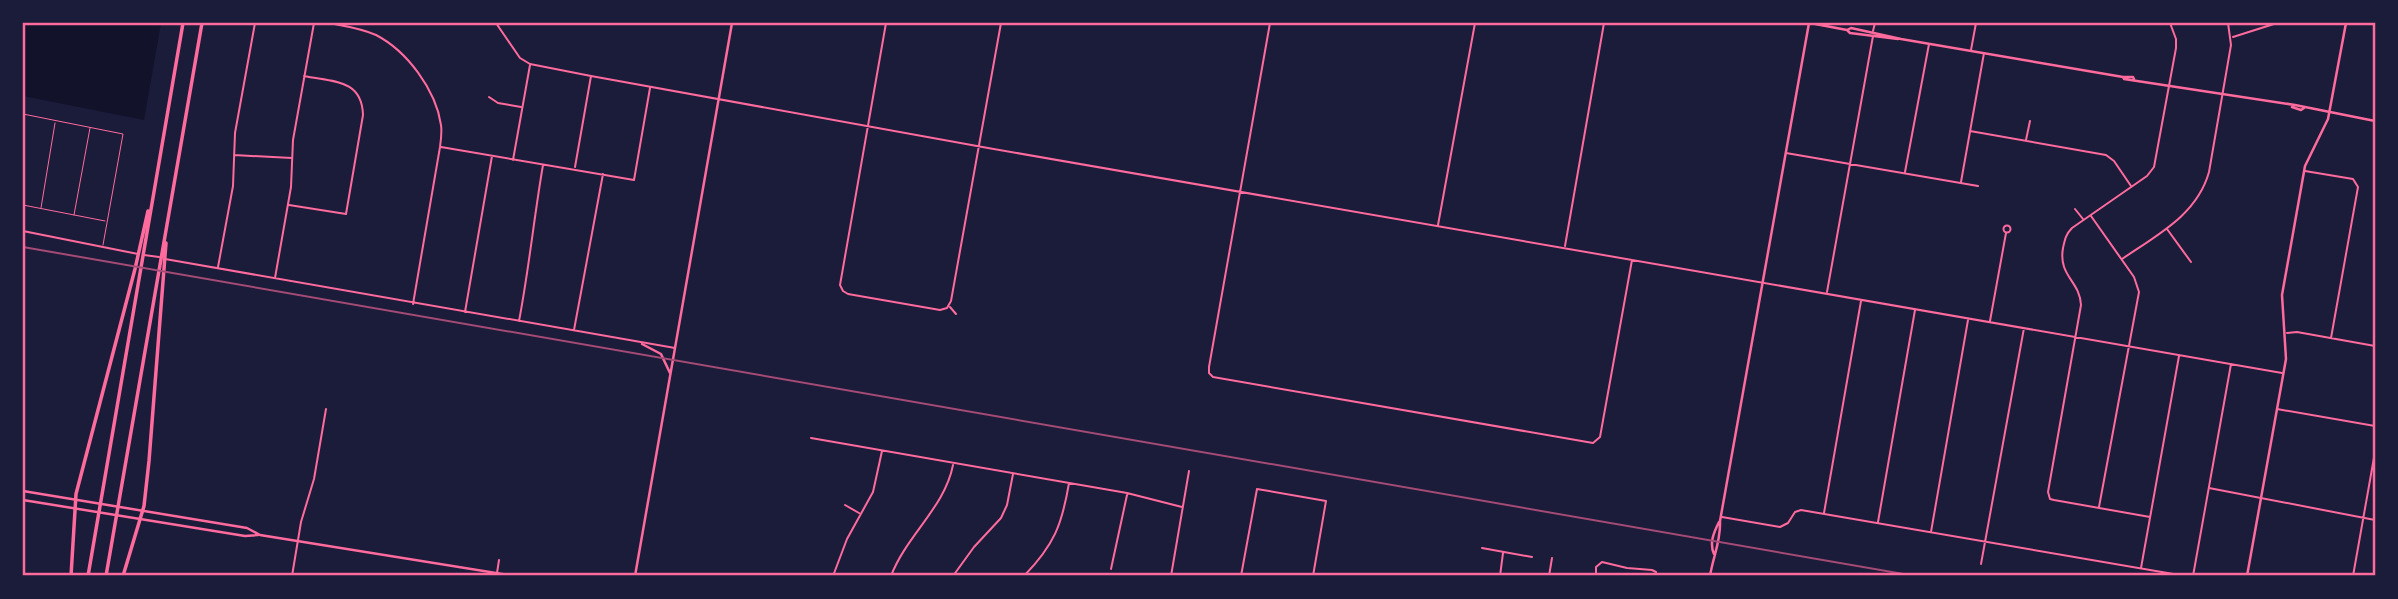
<svg xmlns="http://www.w3.org/2000/svg" width="2398" height="599" viewBox="0 0 2398 599" font-family="'Work Sans',sans-serif">
<style>
.water{fill:#12122b}
.lines{fill:none;stroke-linecap:round;stroke-linejoin:round}
.service{stroke:#ff6b9d;stroke-width:1}
.minor{stroke:#ff6b9d;stroke-width:2}
.tertiary{stroke:#ff6b9d;stroke-width:2.5}
.secondary{stroke:#ff6b9d;stroke-width:2.5}
.motorway{stroke:#ff6b9d;stroke-width:3.5}
.rail{stroke:#a44b75;stroke-width:2}
.neatline{fill:none;stroke:#ff6b9d;stroke-width:2.5}
</style>
<rect width="100%" height="100%" fill="#1b1b3a"/>
<path class="water" d="M23 23H161L144 120 23 96Z"/>
<g class="lines">
<path class="service" d="M23 114 123 134 103 245
M23 205 105 221
M41 208 55 123
M74 215 90 128"/>
<path class="minor" d="M329 23C345 26 361 28 376 35 407 51 436 90 441 125 442 132 441 140 440 147L413 304
M496 23 520 58 530 64 591 76 988 148 2282 373
M886 23 840 285 843 291 848 294 940 310 947 308 951 301 1001 23
M1270 23 1209 367V373L1213 377 1593 443 1600 437 1632 260
M1873 31 1875 23
M2233 37 2277 23
M1971 50 1976 23
M489 97 498 103 521 107
M1970 131 2106 155 2114 161 2131 186
M2026 140 2030 121
M441 147 634 180 650 88
M1786 153 1978 186
M234 155 292 158
M513 160 530 65
M575 167 591 76
M2305 171 2353 179 2358 187 2331 338
M1905 172 1929 44
M1961 182 1984 53
M289 205 346 214 363 115C362 79 333 82 304 76
M2075 209 2083 219
M2091 216 2134 277 2139 292 2099 507
M1438 225 1475 23
M2003.5 229a3.5 3.5 0 1 1 7 0a3.5 3.5 0 1 1-7 0Z
M2167 229 2191 262
M23 231 138 254
M1565 246 1604 23
M144 255 159 257
M165 259 675 348
M2122 259C2157 235 2197 215 2209 172L2231 45 2228 23
M218 267 233 186 235 133 255 23
M275 278 291 187 293 140 314 23
M1827 292 1873 36
M950 307 956 314
M465 312 492 156
M519 321C529 269 534 217 543 165
M1990 321 2006 233
M574 330 603 174
M2287 333 2297 332 2375 346
M2277 409 2375 426
M811 438 1127 493 1182 507
M2209 488 2375 520
M845 505 859 513
M1824 513 1861 301
M1722 517 1780 527 1788 523 1795 512 1801 510 2185 576
M2150 517 2054 500 2050 499 2048 492 2081 305C2080 281 2058 276 2063 248 2065 239 2066 234 2072 228L2147 176 2154 167 2176 48V39L2170 23
M1878 522 1915 310
M1931 532 1968 320
M1482 548 1532 557
M1981 564 2024 328
M2141 568 2179 356
M1111 569 1127 495
M497 573 499 560
M292 576 301 522 314 479 326 409
M833 576 847 539 873 492 882 451
M891 576C906 536 945 507 953 465
M953 576 974 547 1001 518 1007 505 1013 474
M1024 576C1054 545 1062 525 1069 483
M1171 576 1189 471
M1241 576 1257 489 1326 501 1313 576
M1500 576 1503 553
M1549 576 1552 558
M1596 576V567L1602 562 1627 568 1652 570 1656 572V576
M2193 576 2231 364
M2353 576 2375 452"/>
<path class="tertiary" d="M1810 23 1847 30 1850 33 1898 39
M1847 30 1851 28 1901 39 2123 77 2124 79 2295 105 2375 121
M2123 77H2133L2134 79
M2292 107 2301 110 2304 108
M2247 576 2286 359 2282 295 2305 166 2328 119 2346 23"/>
<path class="secondary" d="M642 344 661 354 670 373
M23 491 247 528 260 535 514 576
M23 500 245 536 258 535
M1714 554C1709 543 1714 532 1719 522
M635 576 732 23
M1710 576C1713 557 1721 541 1720 521L1809 23"/>
<path class="motorway" d="M71 576 76 494 135 269 148 211
M88 576 183 23
M106 576 202 23
M123 576 144 506 149 461 166 243"/>
<path class="rail" d="M23 247 1915 576"/>
</g>
<rect width="2398" height="599" fill="none" stroke="#1b1b3a" stroke-width="49"/>
<rect x="24" y="24" width="2350" height="550" class="neatline"/>
</svg>
